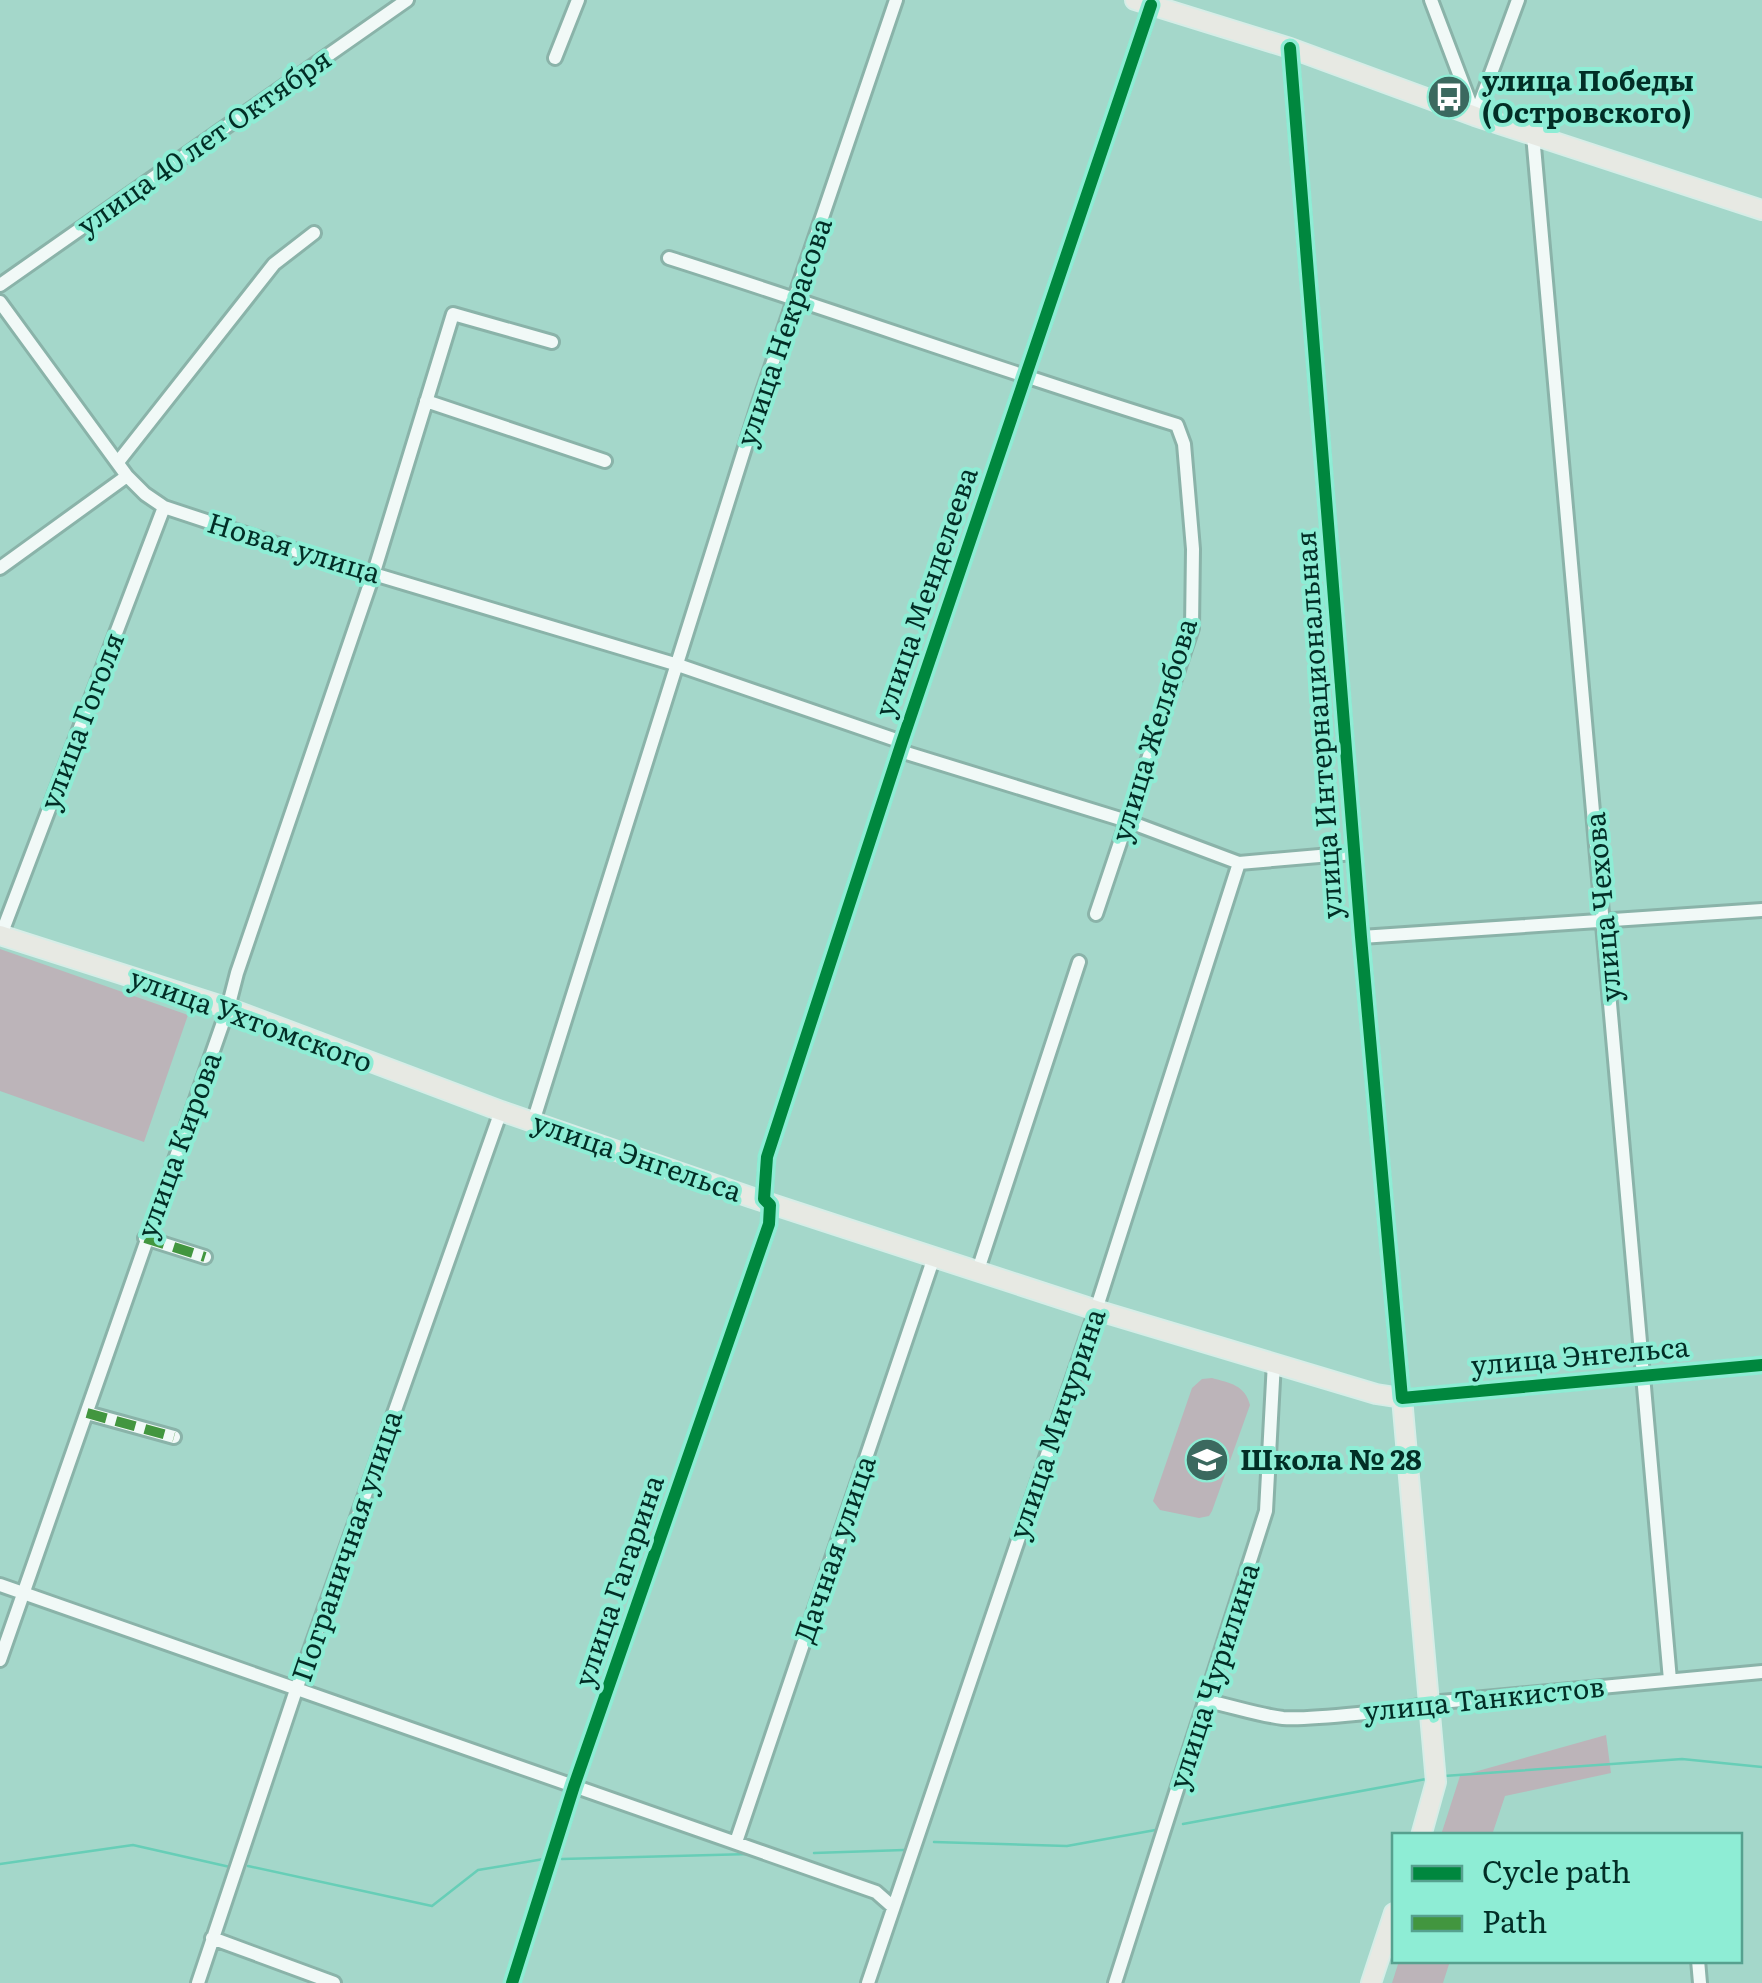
<svg xmlns="http://www.w3.org/2000/svg" width="1762" height="1983" viewBox="0 0 1762 1983" font-family="Literata,serif">
<style>
.green{fill:#bcb4b9}
.lines{fill:none;stroke-linecap:round;stroke-linejoin:round}
.stream{stroke:#67ceb7;stroke-width:2.5}
.minor-casing{stroke:#8ab3a9;stroke-width:18}
.major-casing{stroke:#d6ede7;stroke-width:22}
.minor{stroke:#f1f9f7;stroke-width:12}
.major{stroke:#e7e9e3;stroke-width:18}
.quiet{stroke:#42963f;stroke-width:10;stroke-dasharray:20 10;stroke-linecap:butt}
.cycleway-casing{stroke:#8eedd5;stroke-width:19}
.cycleway{stroke:#00873e;stroke-width:12}
.labels{text-anchor:middle;stroke-width:8;stroke-linejoin:round;paint-order:stroke}
.poi-label{font-size:28px;font-weight:bold;fill:#022e26;stroke:#8eedd5;text-anchor:start}
.street-label{font-size:28px;fill:#022e26;stroke:#8eedd5}
</style>
<rect width="100%" height="100%" fill="#a4d7ca"/>
<path class="green" d="M0 949 188 1015 144 1142 0 1091Z
M1212 1378C1230 1383 1245 1385 1250 1405L1212 1511 1209 1516 1199 1518 1160 1510 1153 1501 1192 1388 1202 1379Z
M1606 1735 1611 1773 1505 1796 1492 1835H1441L1460 1776Z
M1399 1961 1400 1960 1450 1961 1443 1983H1392Z"/>
<g class="lines">
<path class="stream" d="M1444 1776 1682 1759 1762 1767
M1183 1824 1426 1779
M934 1842 1067 1846 1161 1829
M814 1853 904 1850
M562 1859 750 1854
M0 1864 133 1845 230 1867
M248 1866 432 1906 478 1870 544 1859"/>
<g class="minor-casing">
<path id="minor" d="M1431 0 1475 116
M1290 48 1361 937 1402 1398 1762 1365
M555 58 578 0
M1476 114 1518 0
M1533 135 1670 1680
M669 258C839 312 1006 372 1177 425L1184 444 1193 549 1192 628 1096 914
M0 285 407 0
M0 302 127 476 145 494 164 507 300 552 678 665 902 742
M426 401 605 461
M118 462 274 264 314 233
M0 568 127 476
M900 751 1127 821 1239 863 1354 853
M1 935 164 507
M1361 937 1762 910
M533 1122 758 406 896 0
M145 1238 205 1257
M978 1270 1079 962
M87 1413 174 1437
M0 1585 876 1892 893 1907
M0 1660 228 1008 237 973 374 572 453 314 552 342
M1207 1701C1232 1706 1258 1715 1283 1718 1304 1720 1413 1710 1430 1703L1762 1672
M736 1842 934 1257
M212 1938 334 1983
M1698 1960 1700 1983
M198 1983 296 1690 501 1111
M512 1983 574 1786 769 1224 770 1205 764 1199 767 1157 902 742 1151 5
M868 1983 1096 1310 1239 863
M1115 1983 1266 1511 1274 1362"/>
</g>
<g class="major-casing">
<path id="major" d="M1135 0 1290 48 1475 116 1762 210
M0 935 228 1008 501 1111 750 1197 1096 1310 1376 1394 1402 1398 1436 1782 1421 1836
M1371 1983 1394 1913"/>
</g>
<use href="#minor" class="minor"/>
<use href="#major" class="major"/>
<path class="quiet" d="M145 1238 205 1257
M87 1413 174 1437"/>
<g class="cycleway-casing">
<path id="cycleway" d="M1290 48 1361 937 1402 1398 1762 1365
M512 1983 574 1786 769 1224 770 1205 764 1199 767 1157 902 742 1151 5"/>
</g>
<use href="#cycleway" class="cycleway"/>
</g>
<defs>
<g id="bus-disc" transform="scale(2.25)"><circle r="9.5" fill="#3b695f" stroke="#8eedd5"/><path d="M-5-6H5V4H4V6H2V4H-2V6H-4V4H-5ZM-3.5-4V0h7V-4ZM-3.5 1.2v1.5H-2V1.2ZM2 1.2v1.5H3.5V1.2Z" fill="#fff"/></g>
<g id="school-disc" transform="scale(2.25)"><circle r="9.5" fill="#3b695f" stroke="#8eedd5"/><path d="M0-5L7-2L0 1L-7-2ZM-4 1L0 2.5L4 1V4Q0 6-4 4Z" fill="#fff"/></g>
</defs>
<g fill-rule="evenodd">
<use href="#bus-disc" x="1449" y="97"/>
<use href="#school-disc" x="1207" y="1460"/>
</g>
<g class="labels">
<g class="poi-label">
<text x="1482" y="91">улица Победы<tspan x="1482" dy="32">(Островского)</tspan></text>
<text x="1240" y="1470">Школа № 28</text>
</g>
<g class="street-label">
<text transform="translate(204 142) rotate(-35)" y="10">улица 40 лет Октября</text>
<text transform="translate(784 332) rotate(-71)" y="10">улица Некрасова</text>
<text transform="translate(294 548) rotate(17)" y="10">Новая улица</text>
<text transform="translate(926 592) rotate(-71)" y="10">улица Менделеева</text>
<text transform="translate(82 721) rotate(-69)" y="10">улица Гоголя</text>
<text transform="translate(1319 725) rotate(-94)" y="10">улица Интернациональная</text>
<text transform="translate(1154 730) rotate(-73)" y="10">улица Желябова</text>
<text transform="translate(1603 907) rotate(-95)" y="10">улица Чехова</text>
<text transform="translate(251 1020) rotate(20)" y="10">улица Ухтомского</text>
<text transform="translate(179 1145) rotate(-70)" y="10">улица Кирова</text>
<text transform="translate(637 1157) rotate(19)" y="10">улица Энгельса</text>
<text transform="translate(1580 1356) rotate(-5)" y="10">улица Энгельса</text>
<text transform="translate(1057 1424) rotate(-71)" y="10">улица Мичурина</text>
<text transform="translate(347 1546) rotate(-71)" y="10">Пограничная улица</text>
<text transform="translate(835 1549) rotate(-71)" y="10">Дачная улица</text>
<text transform="translate(619 1581) rotate(-71)" y="10">улица Гагарина</text>
<text transform="translate(1214 1676) rotate(-72)" y="10">улица Чурилина</text>
<text transform="translate(1484 1699) rotate(-6)" y="10">улица Танкистов</text>
</g>
</g>
<rect x="1392" y="1833" width="350" height="130" fill="#8eedd5" stroke="#56a18f" stroke-width="2.5"/>
<rect x="1412" y="1866" width="50" height="15" fill="#00873e" stroke="#56a18f" stroke-width="2.5"/>
<text x="1482" y="1883" font-size="30" fill="#022e26">Cycle path</text>
<rect x="1412" y="1916" width="50" height="15" fill="#42963f" stroke="#56a18f" stroke-width="2.5"/>
<text x="1482" y="1933" font-size="30" fill="#022e26">Path</text>
</svg>
